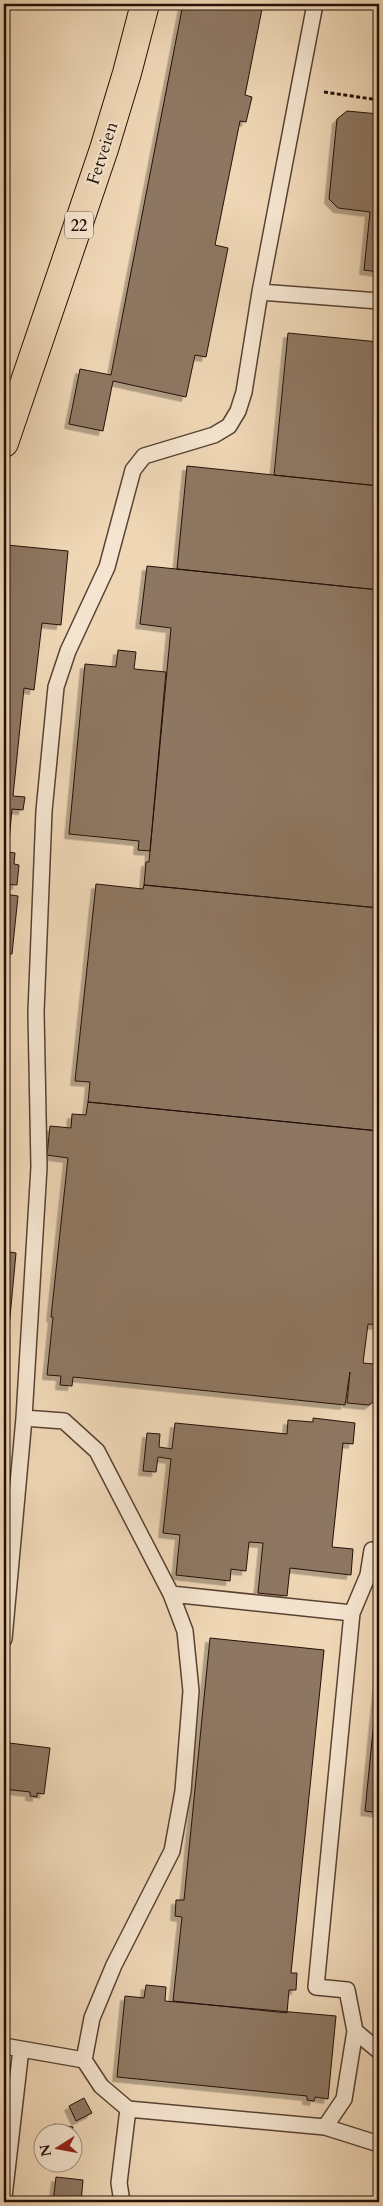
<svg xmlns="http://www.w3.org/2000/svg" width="383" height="2206" viewBox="0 0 383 2206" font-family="Cardo,serif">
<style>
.building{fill:#8e7762;stroke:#251007;filter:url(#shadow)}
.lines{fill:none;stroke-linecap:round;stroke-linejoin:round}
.service-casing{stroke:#584233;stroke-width:18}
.trunk-casing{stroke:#251007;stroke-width:30}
.path{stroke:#251007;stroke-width:3;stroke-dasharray:4 2.5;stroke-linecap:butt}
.service{stroke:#f5e5d0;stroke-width:15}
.trunk{stroke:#efd7b6;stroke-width:28}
.labels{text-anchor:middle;stroke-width:4.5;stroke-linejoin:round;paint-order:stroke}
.shield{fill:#f5e5d0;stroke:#635043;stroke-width:1}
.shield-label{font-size:16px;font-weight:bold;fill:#251007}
.street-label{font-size:18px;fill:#251007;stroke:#f5e5d0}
</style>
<defs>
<filter id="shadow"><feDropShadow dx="-4.5" dy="4.5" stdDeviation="0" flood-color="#0004"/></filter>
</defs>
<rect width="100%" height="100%" fill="#efd7b6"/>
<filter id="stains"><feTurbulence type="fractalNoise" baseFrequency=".004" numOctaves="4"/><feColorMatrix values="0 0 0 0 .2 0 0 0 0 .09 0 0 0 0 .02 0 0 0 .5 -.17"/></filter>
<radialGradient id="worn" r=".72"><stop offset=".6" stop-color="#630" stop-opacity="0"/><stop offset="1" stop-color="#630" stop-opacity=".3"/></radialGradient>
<path class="building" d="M183 4H263L245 95 252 97 246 122 240 121 215 245 228 248 206 357 195 355 186 397 113 381 103 431 69 424 80 369 111 375Z
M347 111 379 114V272L364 270 370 212 338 208 329 199 337 119Z
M288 333 379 342V486L274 475Z
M187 466 379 486V590L177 569Z
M7 545 68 551 61 625 42 623 34 690 24 688 13 796 25 797 23 810 12 809 8 852 15 853 14 864 19 865 17 885 4 884V892V585Z
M147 566 379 590V908L144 885 146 862H149L171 628 140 624Z
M118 650 136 652 134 669 166 672 150 851 138 850 139 841 69 834 85 664 116 667Z
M96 884 143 889 144 885 379 908V1131L88 1102 90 1082 75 1081Z
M4 894 18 896 12 954H9L4 997Z
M4 1038H8L4 1076Z
M88 1102 379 1131V1325L368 1324 363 1363 374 1364 379 1370V1397L369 1405 347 1403 350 1372 345 1405 73 1377 72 1386 60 1385 61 1376 47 1375 53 1317H51L68 1158 47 1155 50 1126 71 1128 72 1114 86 1115Z
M4 1251 16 1253 4 1381Z
M313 1418 355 1423 353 1444 343 1443 332 1547 353 1549 351 1575 290 1568 287 1596 258 1593 263 1543 249 1542 246 1571 231 1569 230 1581 176 1575 180 1535 163 1533 171 1459 158 1457 156 1472 143 1471 147 1433 160 1434 159 1447 172 1449 175 1423 287 1434 288 1420 313 1422Z
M210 1638 324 1650 291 1973H297L296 1990H289L287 2013 173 2001 182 1917 175 1916 176 1900H184Z
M379 1670V1813L365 1811Z
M9 1743 50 1748 44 1794 37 1793V1797L30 1796V1792L4 1789Z
M146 1985 166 1987 165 2001 336 2016 328 2099 315 2097 314 2101 307 2100V2096L117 2077 125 1996 144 1998Z
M84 2098 92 2113 76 2121 69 2106Z
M54 2124 73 2127 72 2134H52Z
M56 2177 83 2180 81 2202H53Z"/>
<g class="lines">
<g class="service-casing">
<path id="service" d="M260 292 379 301
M24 1418 64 1421 97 1451 171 1594 185 1631 191 1691 183 1791 172 1851 114 1965 92 2018 84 2060
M171 1594 352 1613 316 1987 347 1990 355 2031 344 2099 325 2127
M352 1613 368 1575 372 1550
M4 1639 24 1418 39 1167 36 1012 44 811 56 687 68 651 107 567 133 470 144 456 214 435 229 426 238 411 244 392 260 292 315 4
M355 2031 379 2051
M4 2046 84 2060 101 2086 128 2109 325 2127 379 2144
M4 2197 21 2049
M122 2202 119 2183 128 2109"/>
</g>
<g class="trunk-casing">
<path id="trunk" d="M4 443 104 149 127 73 145 4"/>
</g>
<path class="path" d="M324 92 379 100"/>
<use href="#service" class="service"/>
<use href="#trunk" class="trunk"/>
</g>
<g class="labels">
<rect class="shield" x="65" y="211.5" width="28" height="27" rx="4"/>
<g class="shield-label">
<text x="79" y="231">22</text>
</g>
<g class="street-label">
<text transform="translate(102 153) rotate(-72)" y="6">Fetveien</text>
</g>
</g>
<rect width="383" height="2206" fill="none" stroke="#efd7b6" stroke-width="20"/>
<rect x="5" y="5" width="373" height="2196" fill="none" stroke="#251007" stroke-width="2.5"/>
<rect x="10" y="10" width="363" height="2186" fill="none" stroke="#251007"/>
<g transform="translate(58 2148) rotate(259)"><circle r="24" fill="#f5e5d0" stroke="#a29080"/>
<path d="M0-4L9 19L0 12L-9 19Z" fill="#8f2418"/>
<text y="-8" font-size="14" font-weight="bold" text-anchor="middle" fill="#251007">N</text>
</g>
<rect width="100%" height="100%" filter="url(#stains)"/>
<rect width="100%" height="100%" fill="url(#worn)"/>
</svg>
